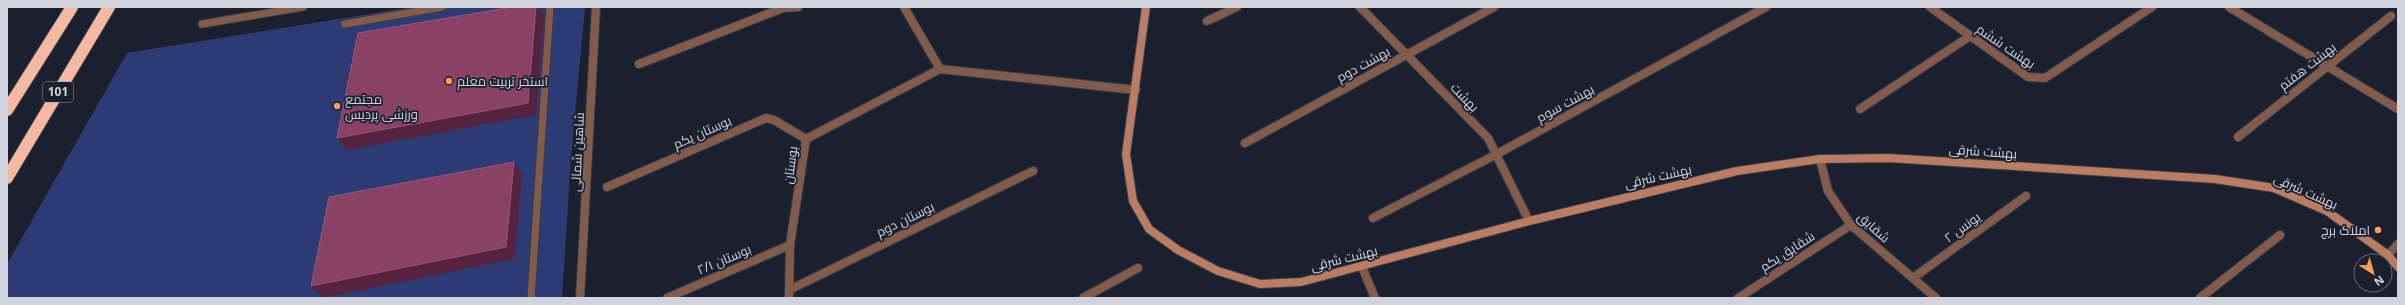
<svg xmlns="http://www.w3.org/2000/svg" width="2405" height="305" viewBox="0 0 2405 305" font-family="'Noto Sans',Cairo,sans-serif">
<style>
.green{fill:#2d3b74}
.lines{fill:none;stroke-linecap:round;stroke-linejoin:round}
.lane-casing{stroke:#383d4a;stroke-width:9}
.street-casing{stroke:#383d4a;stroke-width:10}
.secondary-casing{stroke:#383d4a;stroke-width:10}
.highway-casing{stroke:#383d4a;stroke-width:14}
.lane{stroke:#825b4b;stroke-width:7}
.street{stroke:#825b4b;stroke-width:8}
.secondary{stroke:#ba7c62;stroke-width:8}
.highway{stroke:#f4b9a1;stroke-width:12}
.shaded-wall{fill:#552240}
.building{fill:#8a4165;stroke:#955878}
.poi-dot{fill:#fd9c56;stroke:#1b202e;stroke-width:1.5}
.labels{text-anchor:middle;stroke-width:3.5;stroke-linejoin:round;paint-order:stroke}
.shield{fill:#1b202e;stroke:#9a9ea9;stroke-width:1}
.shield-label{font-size:12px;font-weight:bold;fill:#d1d4de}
.street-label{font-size:13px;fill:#d1d4de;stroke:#1b202e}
.poi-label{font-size:13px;fill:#d1d4de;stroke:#1b202e;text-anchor:start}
</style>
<rect width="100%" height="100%" fill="#1b202e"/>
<path class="green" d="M413 7H585L571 158 562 298H7V264L127 53Z"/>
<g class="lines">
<g class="lane-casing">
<path id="lane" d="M202 24 303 7
M345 24 442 7
M531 298 550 7"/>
</g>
<g class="street-casing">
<path id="street" d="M904 7 940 69
M1360 7 1488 138 1529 221
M1930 7 2028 77 2045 78 2152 7
M2229 7 2398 109
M1207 21 1237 7
M639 64 783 8 798 7
M1860 109 1970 36
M2238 137 2391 16
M1245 143 1494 7
M1820 159 1828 191 1851 225 1936 298
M607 187 766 118 774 120 806 139
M1373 218 1497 154 1766 7
M2388 255 2398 244
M1362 267 1375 298
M1913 278 2026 196
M789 290 1033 171
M580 298 596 7
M667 298 790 245
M789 298 790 245 806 139 940 69 1136 90
M1083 298 1138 268
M1738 298 1851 225
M2200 298 2280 235"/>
</g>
<g class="secondary-casing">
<path id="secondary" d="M1146 7 1126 154 1133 201 1149 229 1178 250 1218 271 1260 284 1301 282 1529 221 1737 171 1820 159 1889 158 2215 179 2274 188 2327 211 2388 255 2398 267"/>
</g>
<g class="highway-casing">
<path id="highway" d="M7 110 72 7
M7 178 109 7"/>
</g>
<use href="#lane" class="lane"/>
<use href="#street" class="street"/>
<use href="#secondary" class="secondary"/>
<use href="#highway" class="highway"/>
</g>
<path class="shaded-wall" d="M536 7H539L544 16 536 115 347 150 337 138Z
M514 162 522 174 515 259 323 298 311 286Z"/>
<path class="building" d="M513 7H536L528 103 337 138 358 33Z
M514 162 506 247 311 286 329 197Z"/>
<g class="poi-dot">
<circle cx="449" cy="81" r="4"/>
<circle cx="337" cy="106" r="4"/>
<circle cx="2378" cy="230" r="4"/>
</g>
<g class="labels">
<rect class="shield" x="43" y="82" width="30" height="20" rx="3"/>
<g class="shield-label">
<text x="58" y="96">101</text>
</g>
<g class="street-label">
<text transform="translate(2006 46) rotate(34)" y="5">بهشت ششم</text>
<text transform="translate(1363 64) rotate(-29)" y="5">بهشت دوم</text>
<text transform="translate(2307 66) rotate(-38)" y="5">بهشت هفتم</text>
<text transform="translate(1465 97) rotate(46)" y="5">بهشت</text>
<text transform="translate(1565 103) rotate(-29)" y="5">بهشت سوم</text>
<text transform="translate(702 132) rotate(-24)" y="5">بوستان یکم</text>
<text transform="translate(1983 151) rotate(4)" y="5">بهشت شرقی</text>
<text transform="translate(577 152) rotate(-87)" y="5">شاهین شمالی</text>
<text transform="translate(790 165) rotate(-82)" y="5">بوستان</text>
<text transform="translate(1658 176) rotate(-13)" y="5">بهشت شرقی</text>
<text transform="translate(2306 191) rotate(24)" y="5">بهشت شرقی</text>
<text transform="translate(905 219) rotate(-26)" y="5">بوستان دوم</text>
<text transform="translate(1874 227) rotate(42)" y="5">شقایق</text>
<text transform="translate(1962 227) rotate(-36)" y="5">یونس ۲</text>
<text transform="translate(1787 251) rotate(-33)" y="5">شقایق یکم</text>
<text transform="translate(1344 258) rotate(-14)" y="5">بهشت شرقی</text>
<text transform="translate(724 259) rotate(-23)" y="5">بوستان ۲/۱</text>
</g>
<g class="poi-label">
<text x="457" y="86">استخر تربیت معلم</text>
<text x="345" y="104">مجتمع<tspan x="345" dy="15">ورزشی پردیس</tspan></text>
<text x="2370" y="235" text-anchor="end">املاک برج</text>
</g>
</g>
<rect width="2405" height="305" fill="none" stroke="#d1d4de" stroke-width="16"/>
<g transform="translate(2373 273) rotate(143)"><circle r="19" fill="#1b202e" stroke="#646874"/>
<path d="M0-3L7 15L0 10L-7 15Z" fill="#fd9c56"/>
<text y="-6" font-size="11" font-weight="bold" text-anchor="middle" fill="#d1d4de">N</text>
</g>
</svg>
